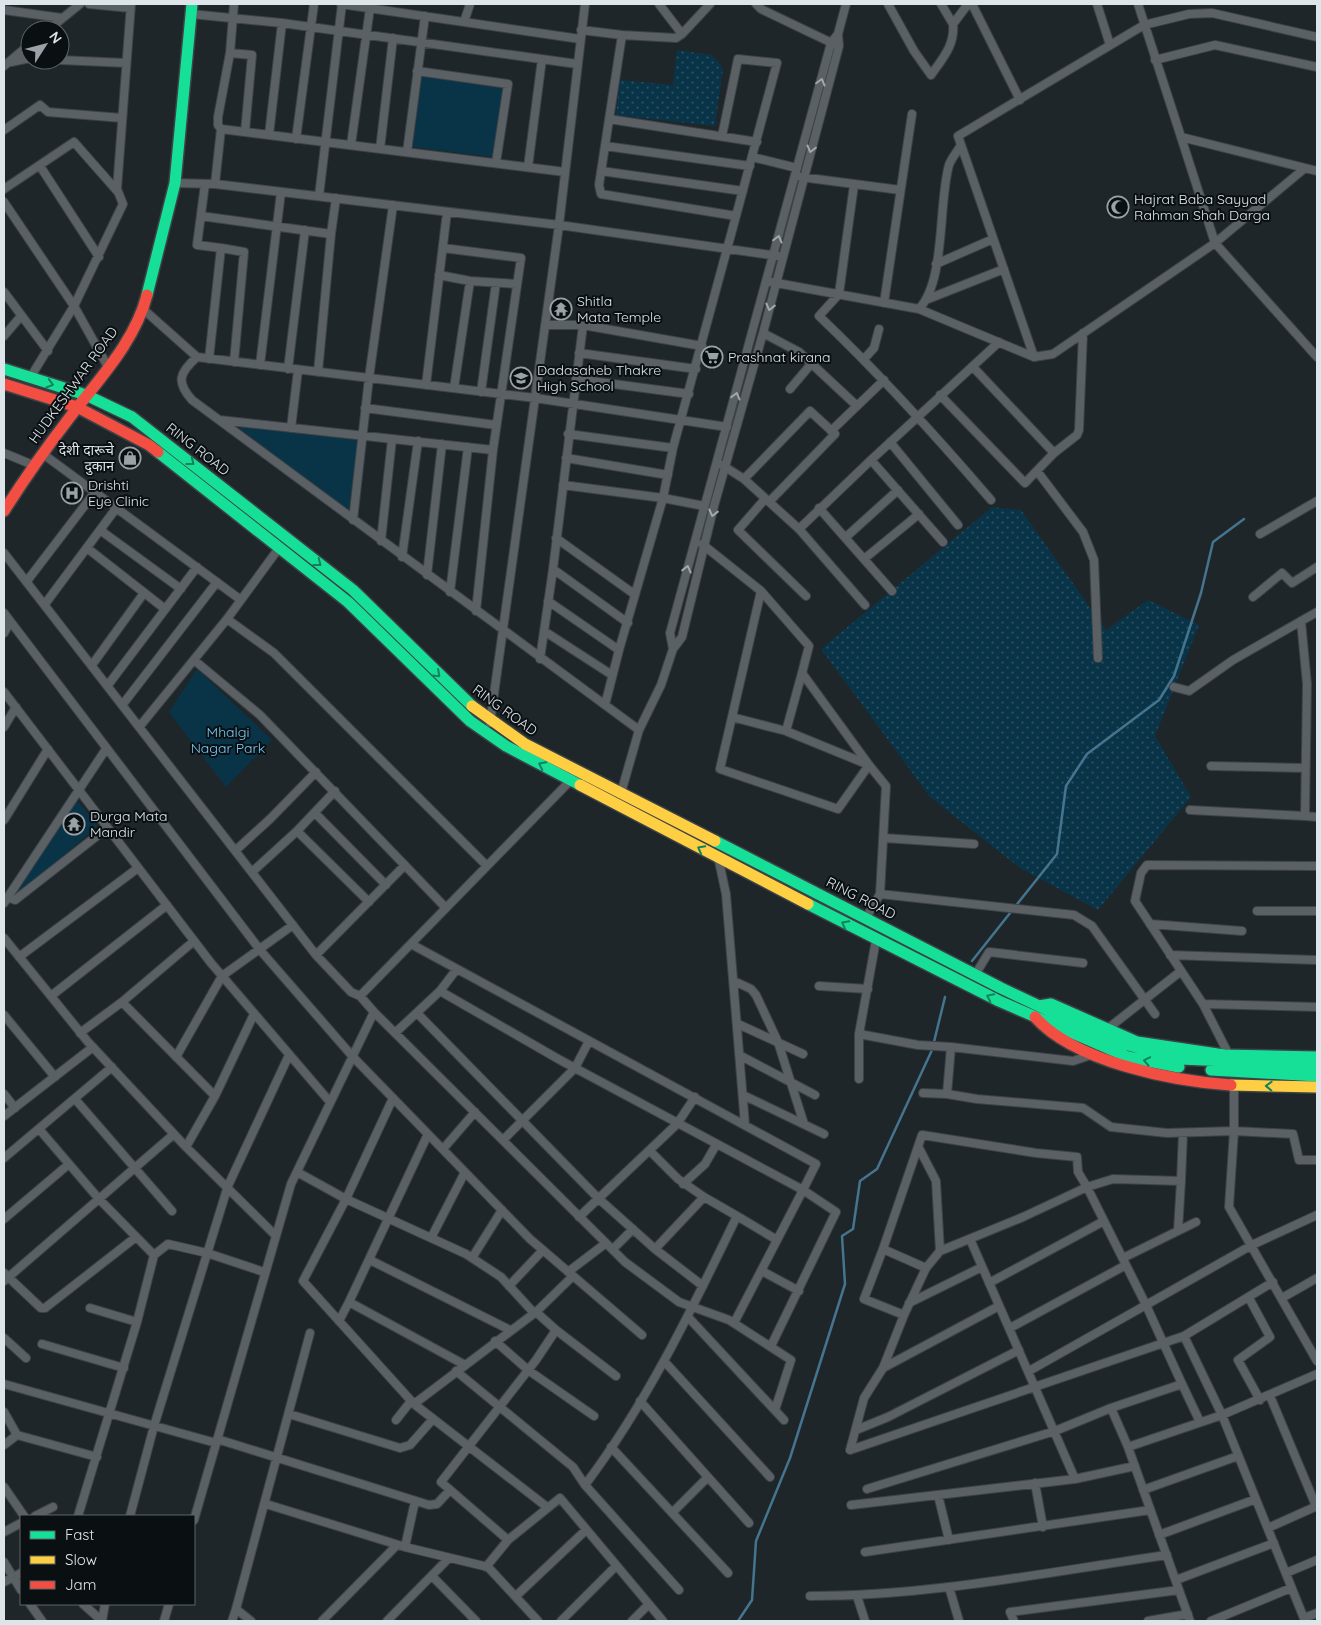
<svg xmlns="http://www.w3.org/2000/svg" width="1321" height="1625" viewBox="0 0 1321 1625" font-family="Quicksand,'Noto Sans Devanagari',sans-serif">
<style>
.grass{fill:url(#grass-dots)}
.green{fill:#093448}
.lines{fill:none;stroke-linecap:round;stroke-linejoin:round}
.stream{stroke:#45748f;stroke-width:2.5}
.street-casing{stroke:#3c4245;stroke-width:10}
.fast-casing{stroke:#3c4245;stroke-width:14}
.slow-casing{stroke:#3c4245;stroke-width:14}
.jam-casing{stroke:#3c4245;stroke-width:14}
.street{stroke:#5a6064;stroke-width:8}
.fast{stroke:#16e098;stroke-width:11}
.slow{stroke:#ffcf43;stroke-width:11}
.jam{stroke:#f24e42;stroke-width:11}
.oneway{stroke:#a2a9ae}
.oneway2{stroke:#11825c}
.labels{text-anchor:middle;stroke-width:4;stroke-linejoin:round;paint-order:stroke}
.poi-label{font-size:14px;fill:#dde5ea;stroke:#0a0f12;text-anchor:start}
.street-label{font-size:14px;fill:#dde5ea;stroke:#0a0f12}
.park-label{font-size:14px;fill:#7bcaf7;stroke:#0a0f12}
</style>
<defs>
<pattern id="grass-dots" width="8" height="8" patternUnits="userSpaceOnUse" patternTransform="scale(1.25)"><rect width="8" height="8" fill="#093448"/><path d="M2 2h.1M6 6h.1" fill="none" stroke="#2c5163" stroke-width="1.8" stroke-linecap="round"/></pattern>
</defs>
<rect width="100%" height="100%" fill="#1f262a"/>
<path class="grass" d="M677 50 712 55 723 68 715 126 616 115 620 80 673 85Z
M992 507 1021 510 1106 630 1148 600 1199 625 1155 736 1191 797 1098 910 1020 868 930 797 821 649Z"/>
<path class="green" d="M421 76 503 87 494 157 413 147Z
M234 424 358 440 349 512Z
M197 669 272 740 226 787 169 712Z
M77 800 98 826 20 893 17 888Z"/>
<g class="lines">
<path class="stream" d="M972 961 1057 854 1066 786 1087 754 1159 700 1174 676 1201 593 1213 542 1244 519
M738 1621 752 1600 756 1541 790 1458 845 1284 842 1236 853 1229 860 1181 877 1169 932 1050 945 997"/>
<g class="street-casing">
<path id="street" d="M89 4 130 8
M341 4 580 39
M756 4 761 9 836 45
M888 4 914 51 931 75C943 58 955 45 953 24L968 4
M941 4 953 24
M972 4 1020 100
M1097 4 1110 45
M1138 4 1181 137 1305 168
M4 10 62 18
M191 14 282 23 577 64
M464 22 470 4
M48 30 80 4
M581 30 622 35 599 185 601 194 736 216 673 448 663 498 619 650 605 705
M682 34 710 4
M622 35 676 38 682 34 659 4
M230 53 234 4
M60 60 126 63
M1155 60 1215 45 1317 67
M11 62 30 58
M4 66 30 44
M417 71 508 84 496 163
M609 119 757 142
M221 129 218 125V117L230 53 252 55 245 132
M4 130 40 105 48 112 122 118
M269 135 282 23
M722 136 738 59 777 63 736 216
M1181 137 1215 243 1317 357
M296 139 314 4
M351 145 370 8
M605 146 750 166
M380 149 393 38
M407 152 425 16
M752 157 797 168
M40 166 99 257
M528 167 542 59
M601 171 743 191
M801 177 900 190
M175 183 215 184 559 225 778 256
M205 184 197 245 221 248
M215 184 221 129 565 172
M854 185 839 294 819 316C880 374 936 436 991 500
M4 189 74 142 118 192
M319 196 342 4
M4 202 74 306 108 367
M201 216 331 234 318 372
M331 234 336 198
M443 248 521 258 493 450 476 611
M936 264 993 239
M439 275 470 281 517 284
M771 282 919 309 1034 357 1053 354 1215 243 1305 168 1317 171
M4 292 48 351
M928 299 1004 269
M884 303 912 114
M143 309 197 357 535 398 727 427
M919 309C946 280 938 204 949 165 951 159 957 152 961 145
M545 325H583
M763 333 799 352 857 406
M4 336 21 316
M579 353 696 369
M197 357C179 373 176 382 192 400L639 730
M1034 357 958 136 1144 25 1189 14 1212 13 1317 37
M209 359 221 248 244 252 234 362
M864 359 874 348 879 329
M260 365 281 192
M288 369 305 230
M30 378 74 306 123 204 117 189 131 4
M576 379 689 394
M426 385 447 212
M454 388 470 281
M790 389 812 363
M481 392 496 283
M940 395 1025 483 1054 453 973 367
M365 408 496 425
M220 420 493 450
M291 428 298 370
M831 431 884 380
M568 434 673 448
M890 442 958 525
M4 453 33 465
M1054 453 1077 435 1079 430 1083 333
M43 454 241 600
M566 458 668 475
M871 460 943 542
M722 465 744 479 799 529 871 460 999 342
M1037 471 1083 532 1094 560 1098 658
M744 479 810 411 835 434 769 502
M563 485 663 498 704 506
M765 499 738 530 806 596
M117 507 100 530 181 589
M819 508 892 591
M353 520 369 378 393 205
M799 529 865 605
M1260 534 1317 501
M846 537 898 490
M556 538 634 594
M381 541 392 439
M702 544 761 591 732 717 786 731 869 765 886 786 880 894
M87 548 165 609
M4 553 316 955 351 992 360 996 572 779
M402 557 418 441
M864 559 919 514
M553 569 583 325 702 346
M427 575 442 444
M27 581 95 492
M450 592 468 447
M1253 597 1282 573 1292 583 1317 567
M548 601 619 650
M45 604 100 530
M4 613 260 950 353 1057 530 1239 642 1335
M227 619 274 653 487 866
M1301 621 1307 684 1305 816 1317 817
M544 631 612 675
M4 633 10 622
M673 649 670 633 831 43 838 34
M540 659 553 569 628 623
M194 660 260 715 446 908
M92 665 144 593
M108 685 197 567
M1174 687 1189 691 1233 660 1317 612
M4 692 211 963 330 1102
M123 704 217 582
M732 717 720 769 838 809 869 765 802 673 809 646 761 591
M490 723 559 225 585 4
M140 726 227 619 279 548
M4 727 16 707
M786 731 802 673
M1211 766 1305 768
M621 793 639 730 661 685 673 649 682 637 714 506 763 333 839 46 838 34 846 4
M1190 810 1305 816
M315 813 386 885
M4 820 48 749
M297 831 369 902
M884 838 974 844
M236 850 270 819 316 772
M718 857 726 894 745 1125
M252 872 297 831 335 791
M8 897 15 900 107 828
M4 903 106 749
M1257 911H1317
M866 918 880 894 1074 915 1092 926 1155 1014
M1150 924 1242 931
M4 938 88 1042 186 1147
M876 940 859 1034 918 1045 951 1047
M194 941 122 1002 215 1096 254 1014
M411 944 816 1164 803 1190 836 1212 771 1346
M316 955 405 865
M1170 955 1317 960
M19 957 138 868
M975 975 989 952 1083 963
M734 981 751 989 756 995 778 1042 804 1124
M819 986 868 989
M440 991 456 970
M51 996 167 905
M1203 1004 1317 1007
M374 1012 625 1262 679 1302 729 1320 791 1360 775 1410
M417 1013 599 1199 655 1249 704 1197 737 1216
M4 1015 55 1077
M738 1024 803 1054
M1106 1030 1181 971
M80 1033 122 1002
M395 1033 440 991 560 1060 803 1190 734 1323
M1094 1054 1073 1061 951 1047 947 1094 977 1099 1083 1108 1111 1127 1167 1133 1234 1131 1293 1134 1299 1160H1317
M1229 1055 1203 1004 1135 901 1141 873 1147 865 1317 866
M741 1056 815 1095
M176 1057 222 976 293 925
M859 1079V1034
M1234 1085V1131L1229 1207 1317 1361
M923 1093 947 1094
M4 1094 15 1108
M743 1095 824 1134
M215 1096 186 1147 275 1235
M393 1098 346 1199 303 1281 414 1404 536 1312 573 1276
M75 1099 172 1211
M4 1116 93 1047
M39 1129 99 1199 154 1255 168 1244 207 1253 264 1272
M428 1134 349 1302 465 1365
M503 1140 575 1068 589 1041
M919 1148 936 1181 940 1251
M443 1149 475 1112
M650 1151 678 1179 704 1197
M4 1158 112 1067
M297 1172 346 1199 466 1254 501 1277 534 1313
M683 1184 705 1164 716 1145
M227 1188 289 1055
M579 1217 677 1124 695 1097
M4 1219 69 1164
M1178 1230 1181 1181
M431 1238 465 1172
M970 1239 1075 1479 1135 1466
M613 1249 633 1229
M655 1249 703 1286
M883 1249 864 1299 904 1315
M472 1258 502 1210
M1123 1258 1196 1222
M370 1260 510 1330
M762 1271 799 1291
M568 1272 606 1243
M4 1273 41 1308H45L136 1237
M4 1281 174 1134
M1273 1282 1184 1336 1222 1415 1305 1621
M989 1283 1104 1221
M509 1286 543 1250
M1249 1298 1270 1337 1238 1360 1260 1400
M1282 1298 1317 1278
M909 1303 982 1267
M999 1306 883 1368 864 1398 850 1450 1184 1336
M90 1308 137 1322 154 1255
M536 1312 556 1330 616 1376
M688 1317 784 1420
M339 1321 349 1302
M1010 1328 1126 1265
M556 1330 536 1360 441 1482 508 1540 560 1498 663 1621
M4 1338 26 1358
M495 1341 528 1370 594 1416
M42 1344 124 1368
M664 1361 770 1477
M883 1368 904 1315 926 1268
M456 1371 573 1467 585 1485 679 1590
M1029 1371 1146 1305 1087 1187 1023 1217 940 1251 926 1268 883 1249 922 1135 1036 1153 1077 1157 1078 1172 1087 1187 1113 1179 1181 1181 1183 1133
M4 1384 216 1443
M1182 1384 1146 1305 1252 1245 1317 1215
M1270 1396 1316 1506
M640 1401 749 1523
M414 1404 547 1507
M4 1412 17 1435 4 1445
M289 1414 400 1448 410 1445 433 1419
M396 1420 411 1401
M856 1430 888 1417 1019 1350
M17 1435 97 1457
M217 1439 429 1505 437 1504 450 1490
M611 1447 728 1573
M1128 1447 1222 1415 1317 1374
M1035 1483 1043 1527
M585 1485C647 1403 692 1309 737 1216L777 1240
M4 1487 24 1516
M867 1489 1055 1431 1111 1408
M1143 1490 1238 1456
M938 1495 949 1540
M266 1504 405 1547 488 1567 538 1621
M851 1505 1075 1479
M672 1513 708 1477
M35 1516 53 1507
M78 1516 137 1322
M130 1516 154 1426 227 1189
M194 1520 291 1184 374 1012 360 996
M1268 1528 1317 1506
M4 1532 21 1523
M1159 1535 1256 1499
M405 1547 415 1501
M865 1552 1150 1510
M4 1562 21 1590
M486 1567 508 1540
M1286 1573 1317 1560
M432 1576 476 1621
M1176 1580 1274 1543
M4 1582 21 1573
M949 1587 959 1621
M516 1596 586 1530
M810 1596C930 1596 1048 1572 1167 1555
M857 1596 865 1621
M30 1604 42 1621
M83 1604 102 1621
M1304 1618 1317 1613
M102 1621 105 1604
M164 1621 169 1604
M232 1621 236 1609
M251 1621 236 1609 310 1333
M322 1621 397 1545
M387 1621 449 1558
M561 1621 616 1566
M632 1621 648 1605
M1014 1621 1010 1612 1179 1590
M1148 1621 1188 1614
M1190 1621 1128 1447 1111 1408 1182 1384 1200 1422
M1211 1621 1291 1588"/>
</g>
<g class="fast-casing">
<path id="fast" d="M147 295 175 183 192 4
M4 369 86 395 132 417 353 590 472 706
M158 452 348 602 470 721 506 746 580 785
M715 841 1001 988 1113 1041 1181 1059 1317 1065
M808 904 999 1001 1128 1057 1179 1067
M1039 1006 1051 1004 1137 1042 1224 1055 1317 1057
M1211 1070 1317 1076"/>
</g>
<g class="slow-casing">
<path id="slow" d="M472 706 525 744 715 841
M580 785 808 904
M1231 1085 1317 1087"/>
</g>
<g class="jam-casing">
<path id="jam" d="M4 384 77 407 149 445 158 452
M4 511C25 478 46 448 70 417 98 380 135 342 147 295
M1035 1017C1075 1062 1173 1081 1231 1085"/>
</g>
<use href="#street" class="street"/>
<use href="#fast" class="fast"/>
<use href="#slow" class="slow"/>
<use href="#jam" class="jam"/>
</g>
<defs><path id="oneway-chevron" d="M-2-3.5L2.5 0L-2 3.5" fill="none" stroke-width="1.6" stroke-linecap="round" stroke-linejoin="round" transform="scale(1.25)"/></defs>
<g class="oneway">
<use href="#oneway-chevron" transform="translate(821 82) rotate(-75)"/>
<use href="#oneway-chevron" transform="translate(811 149) rotate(105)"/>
<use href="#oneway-chevron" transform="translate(778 239) rotate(-75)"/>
<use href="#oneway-chevron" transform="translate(770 307) rotate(104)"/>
<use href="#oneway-chevron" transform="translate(736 396) rotate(-75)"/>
<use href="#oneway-chevron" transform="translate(713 513) rotate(104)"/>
<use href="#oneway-chevron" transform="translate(687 569) rotate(-76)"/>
</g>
<g class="oneway2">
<use href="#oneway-chevron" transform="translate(50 384) rotate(17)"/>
<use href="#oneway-chevron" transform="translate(191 462) rotate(38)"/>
<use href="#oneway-chevron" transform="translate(318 563) rotate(38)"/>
<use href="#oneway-chevron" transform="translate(437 674) rotate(43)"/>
<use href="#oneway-chevron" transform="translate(542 765) rotate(-153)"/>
<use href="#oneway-chevron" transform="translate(701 849) rotate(-152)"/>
<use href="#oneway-chevron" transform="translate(845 924) rotate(-152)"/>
<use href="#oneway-chevron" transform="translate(990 997) rotate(-154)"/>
<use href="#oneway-chevron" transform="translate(1147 1061) rotate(-169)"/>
<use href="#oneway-chevron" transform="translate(1269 1086) rotate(-178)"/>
</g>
<defs>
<g id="mosque-ring" transform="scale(1.125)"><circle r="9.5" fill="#0a0f12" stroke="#9aa2a7" stroke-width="1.5"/><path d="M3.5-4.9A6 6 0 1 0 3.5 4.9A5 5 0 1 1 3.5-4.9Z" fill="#9aa2a7"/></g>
<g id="temple-ring" transform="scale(1.125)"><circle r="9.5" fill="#0a0f12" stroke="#9aa2a7" stroke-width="1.5"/><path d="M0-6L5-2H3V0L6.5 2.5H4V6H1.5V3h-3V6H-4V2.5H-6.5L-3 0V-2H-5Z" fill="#9aa2a7"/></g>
<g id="supermarket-ring" transform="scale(1.125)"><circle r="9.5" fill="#0a0f12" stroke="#9aa2a7" stroke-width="1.5"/><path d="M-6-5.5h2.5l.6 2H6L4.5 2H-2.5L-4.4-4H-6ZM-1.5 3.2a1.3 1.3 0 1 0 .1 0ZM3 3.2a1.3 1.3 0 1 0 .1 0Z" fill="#9aa2a7"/></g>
<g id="school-ring" transform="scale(1.125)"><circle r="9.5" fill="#0a0f12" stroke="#9aa2a7" stroke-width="1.5"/><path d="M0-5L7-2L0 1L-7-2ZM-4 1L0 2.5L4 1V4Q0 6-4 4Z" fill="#9aa2a7"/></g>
<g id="shop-ring" transform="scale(1.125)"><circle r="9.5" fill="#0a0f12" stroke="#9aa2a7" stroke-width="1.5"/><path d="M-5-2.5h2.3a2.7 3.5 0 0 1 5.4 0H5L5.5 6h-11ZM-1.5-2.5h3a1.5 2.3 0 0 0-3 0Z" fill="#9aa2a7"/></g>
<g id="hospital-ring" transform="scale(1.125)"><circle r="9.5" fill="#0a0f12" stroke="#9aa2a7" stroke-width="1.5"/><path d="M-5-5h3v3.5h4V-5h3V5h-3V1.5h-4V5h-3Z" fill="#9aa2a7"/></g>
</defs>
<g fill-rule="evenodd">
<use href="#mosque-ring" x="1118" y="207"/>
<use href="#temple-ring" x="561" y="309"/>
<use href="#supermarket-ring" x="712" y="357"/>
<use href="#school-ring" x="521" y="378"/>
<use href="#shop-ring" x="130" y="458"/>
<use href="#hospital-ring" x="72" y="493"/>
<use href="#temple-ring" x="74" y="824"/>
</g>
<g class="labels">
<g class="poi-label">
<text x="1134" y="204">Hajrat Baba Sayyad<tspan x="1134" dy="16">Rahman Shah Darga</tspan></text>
<text x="577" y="306">Shitla<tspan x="577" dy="16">Mata Temple</tspan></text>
<text x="728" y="362">Prashnat kirana</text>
<text x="537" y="375">Dadasaheb Thakre<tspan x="537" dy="16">High School</tspan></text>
<text x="114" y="455" text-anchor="end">देशी दारूचे<tspan x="114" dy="16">दुकान</tspan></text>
<text x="88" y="490">Drishti<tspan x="88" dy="16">Eye Clinic</tspan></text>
<text x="90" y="821">Durga Mata<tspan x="90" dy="16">Mandir</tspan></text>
</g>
<g class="street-label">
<text transform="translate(73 385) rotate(-54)" y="5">HUDKESHWAR ROAD</text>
<text transform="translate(198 449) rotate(38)" y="5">RING ROAD</text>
<text transform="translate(505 710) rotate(36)" y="5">RING ROAD</text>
<text transform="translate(861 898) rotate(27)" y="5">RING ROAD</text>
</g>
<g class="park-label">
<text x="228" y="737">Mhalgi<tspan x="228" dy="16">Nagar Park</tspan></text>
</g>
</g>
<rect width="1321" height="1625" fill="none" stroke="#dde5ea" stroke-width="10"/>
<rect x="20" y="1515" width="175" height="90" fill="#0a0f12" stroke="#5e6568"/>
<rect x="30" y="1531" width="25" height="8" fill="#16e098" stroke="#5e6568"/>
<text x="65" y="1540" font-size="15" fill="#dde5ea">Fast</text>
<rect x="30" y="1556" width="25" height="8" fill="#ffcf43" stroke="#5e6568"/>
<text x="65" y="1565" font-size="15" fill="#dde5ea">Slow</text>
<rect x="30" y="1581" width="25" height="8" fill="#f24e42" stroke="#5e6568"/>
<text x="65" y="1590" font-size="15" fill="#dde5ea">Jam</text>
<g transform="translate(45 45) rotate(54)"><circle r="24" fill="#0a0f12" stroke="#5e6568"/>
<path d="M0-4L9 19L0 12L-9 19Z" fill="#9aa2a7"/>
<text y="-8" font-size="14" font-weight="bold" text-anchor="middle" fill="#dde5ea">N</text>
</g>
</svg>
